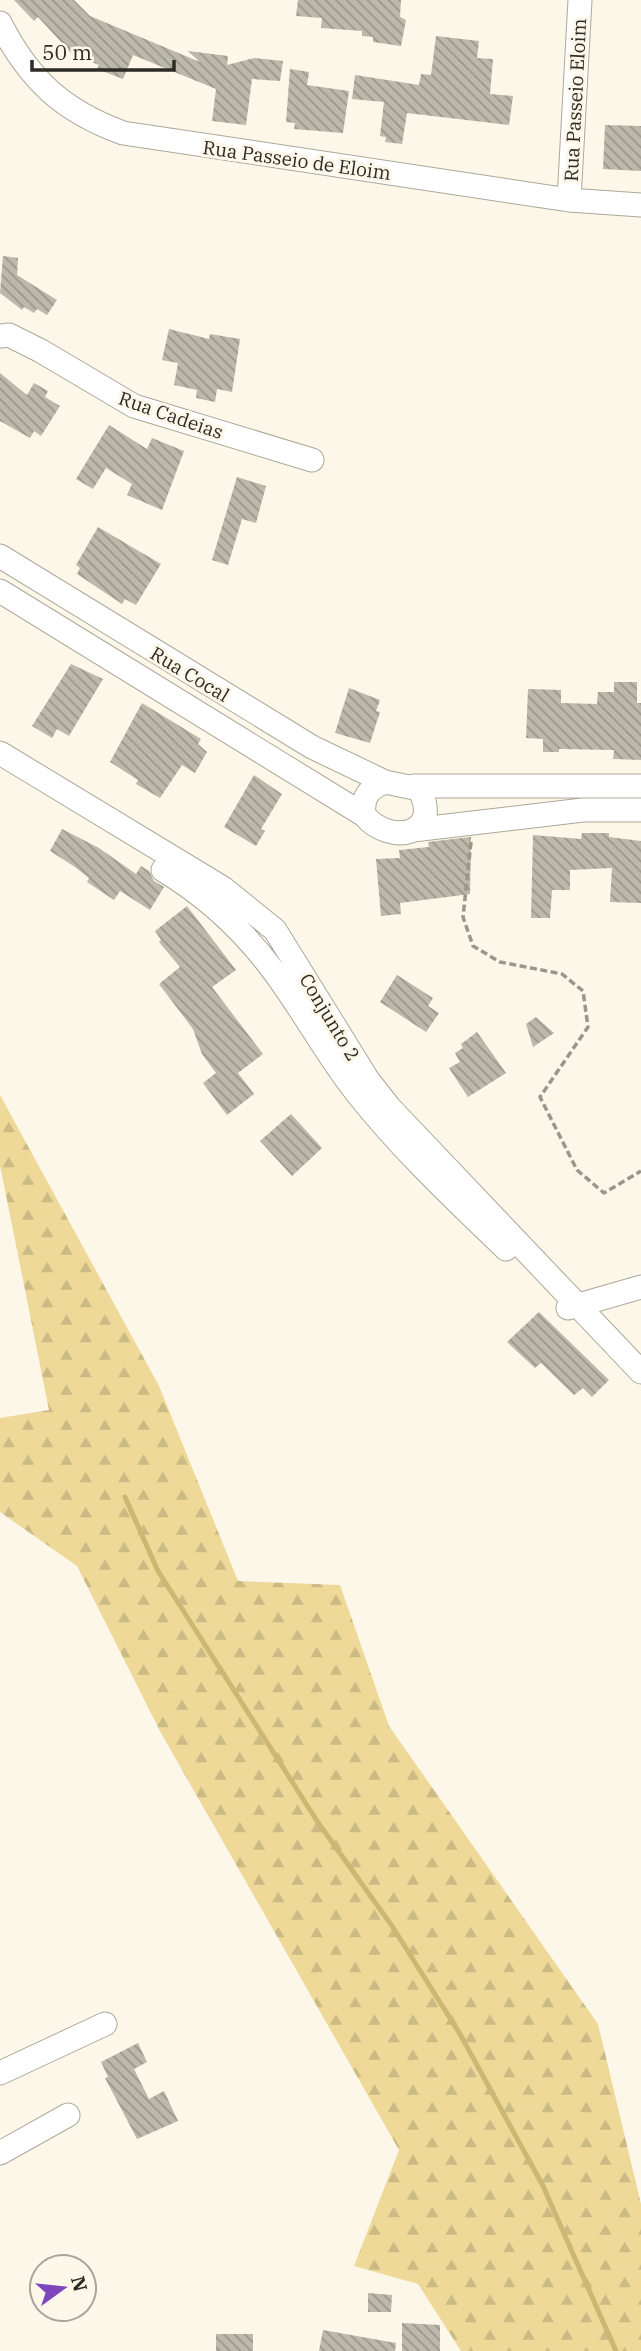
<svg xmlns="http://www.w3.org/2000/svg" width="641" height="2351" viewBox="0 0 641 2351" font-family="'IBM Plex Serif',serif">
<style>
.forest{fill:url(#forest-firs)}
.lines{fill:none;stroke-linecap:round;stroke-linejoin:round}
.stream{stroke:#ccb773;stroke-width:5}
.building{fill:url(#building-back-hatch)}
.street-casing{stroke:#aca89a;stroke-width:25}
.path{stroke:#99968b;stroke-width:3.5;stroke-dasharray:7 3.5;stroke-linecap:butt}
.street{stroke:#fff;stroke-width:23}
.labels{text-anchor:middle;stroke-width:6;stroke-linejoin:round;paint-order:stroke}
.street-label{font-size:19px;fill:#2c2b25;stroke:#fcf7e8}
</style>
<defs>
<pattern id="forest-firs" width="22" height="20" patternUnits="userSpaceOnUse" patternTransform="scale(1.75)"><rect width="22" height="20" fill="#eed999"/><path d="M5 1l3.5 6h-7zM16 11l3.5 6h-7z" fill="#ccba84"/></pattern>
<pattern id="building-back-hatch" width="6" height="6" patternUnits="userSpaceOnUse" patternTransform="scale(1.75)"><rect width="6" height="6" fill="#bcb8aa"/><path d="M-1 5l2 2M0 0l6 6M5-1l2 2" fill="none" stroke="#99968a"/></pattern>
</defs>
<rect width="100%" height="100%" fill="#fcf7e8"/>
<path class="forest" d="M0 1095 159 1386 238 1581 340 1585 389 1726 598 2024 641 2204V2351H461L418 2284 354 2266 399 2150 161 1733 77 1566 0 1512V1418L49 1410 0 1165Z"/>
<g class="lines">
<path class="stream" d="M125 1497 158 1571 317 1821 392 1926 460 2034 543 2186 616 2351"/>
</g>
<path class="building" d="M14 0H74L90 16 200 62 188 51 228 56 227 65 254 58 283 61 280 81 252 79 246 125 212 121 216 89 133 55 123 79 97 69 99 65 73 55 38 17 34 21Z
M298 0H401L400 17 406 20 401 46 373 42V37L362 36V31L321 28 322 18 296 16Z
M436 36 479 41 477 58 493 59 490 94 513 96 509 125 407 113 402 144 385 142 386 137 380 136 384 102 352 99 355 75 419 85 421 74 431 75Z
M290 69 309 72 307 85 349 91 343 133 294 129 295 123 286 122Z
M605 125 641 126V171L603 169Z
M3 256 18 258 17 275 57 300 47 315 37 309 34 313 24 307 22 310 0 293Z
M169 329 209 339 210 334 240 339 232 392 217 389 215 402 196 398 197 390 174 385 178 363 162 360Z
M0 373 27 395 34 383 48 391 45 397 60 406 41 436 34 431 30 438 0 421Z
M109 425 147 449 152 438 184 451 162 510 127 495 132 484 106 468 93 489 76 479Z
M237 477 266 486 256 523 242 519 228 565 212 560Z
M98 527 161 564 136 605 125 599 122 604 77 574 80 568 76 565Z
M71 664 103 679 69 736 57 729 52 738 32 726Z
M614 682H637V703H641V760L613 759 614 750 559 749V752H543V739L526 738 528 689 561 690V703L597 704 598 692H614Z
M349 688 380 700 376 711 380 712 370 743 335 733Z
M142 703 201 739 198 744 207 752 195 773 182 765 160 798 136 784 138 780 110 762Z
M254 775 282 794 261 829 265 831 256 846 224 827Z
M62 829 99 848 136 874 141 866 149 871 154 881 164 887 150 910 120 891 114 900 87 882 89 878 75 867 50 851Z
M582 833H609V837L641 841V903L610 902 612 868 570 870V890H552L550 918H531L533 835 581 839Z
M471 837 470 894 400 903 401 914 381 916 376 859 400 858 399 850 429 847 428 842Z
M187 906 236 970 212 987 263 1054 238 1073 254 1094 227 1115 203 1083 216 1073 202 1054 193 1029 159 984 180 967 159 942 161 940 155 931Z
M397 975 433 998 428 1006 439 1013 426 1032 380 1002Z
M536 1017 554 1033 533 1047 526 1024Z
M477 1032 506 1073 468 1097 449 1068 460 1062 455 1053 463 1048 461 1044Z
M291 1114 322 1148 292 1176 260 1141Z
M539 1312 609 1380 592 1397 583 1388 574 1395 541 1363 535 1368 507 1342Z
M138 2043 147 2062 134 2069 149 2099 164 2091 178 2121 137 2139 105 2078 108 2077 101 2062Z
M368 2293 392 2295 391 2312H368Z
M402 2323 440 2325V2351H402Z
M323 2330 396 2343 395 2351H319Z
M216 2334H253V2351H216Z"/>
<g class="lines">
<g class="street-casing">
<path id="street" d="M0 23C29 80 63 111 123 133L569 200 641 205
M569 200 580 0
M0 336 9 335 41 351 134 406 312 460
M0 556 312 747 385 782 419 789C444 836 389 846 364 815 362 797 368 789 385 782
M0 591 364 815
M0 753 223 888 275 930 368 1080 390 1108 641 1372
M414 786H641
M413 830 583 810H641
M163 870C206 896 245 932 275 973 304 1012 326 1054 356 1092 401 1149 454 1199 506 1249
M568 1308 641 1287
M0 2073 105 2024
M0 2153 68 2115"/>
</g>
<path class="path" d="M471 842 463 917 473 946 500 962 562 974 583 991 588 1027 540 1097 577 1170 604 1193 641 1171"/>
<use href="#street" class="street"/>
</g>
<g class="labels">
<g class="street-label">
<text transform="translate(575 100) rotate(-87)" y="7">Rua Passeio Eloim</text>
<text transform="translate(297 160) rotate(8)" y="7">Rua Passeio de Eloim</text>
<text transform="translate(171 415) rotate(19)" y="7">Rua Cadeias</text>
<text transform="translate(190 674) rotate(31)" y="7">Rua Cocal</text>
<text transform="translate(330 1017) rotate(59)" y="7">Conjunto 2</text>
</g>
</g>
<g transform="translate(63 2288) rotate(75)"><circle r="33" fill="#fcf7e8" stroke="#a9a59a" stroke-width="2"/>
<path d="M0-5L12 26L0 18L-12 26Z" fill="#7e46bd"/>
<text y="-10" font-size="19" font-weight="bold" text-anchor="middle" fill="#2c2b25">N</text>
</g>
<path d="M32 60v10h142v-10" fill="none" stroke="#2c2b25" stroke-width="3.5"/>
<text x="42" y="60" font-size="21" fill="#2c2b25" stroke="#fcf7e8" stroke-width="5" paint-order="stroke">50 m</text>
</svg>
